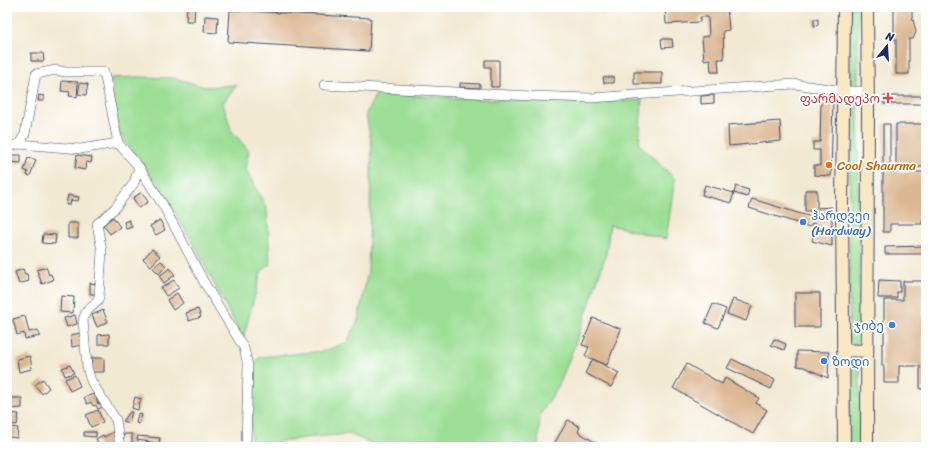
<svg xmlns="http://www.w3.org/2000/svg" width="933" height="454" viewBox="0 0 933 454" font-family="Sriracha,'Noto Sans Georgian',sans-serif">
<style>
.green{fill:#9cde95;stroke:#5c867a}
.building{fill:#dbb793}
.lines{fill:none;stroke-linecap:round;stroke-linejoin:round}
.minor-casing{stroke:#3b4b6f;stroke-width:10}
.secondary-casing{stroke:#3b4b6f;stroke-width:14}
.minor{stroke:#fff;stroke-width:9}
.secondary{stroke:#fae7c3;stroke-width:12}
.health-dot{fill:#e0444e;stroke:#fff;stroke-width:1.5}
.food-dot{fill:#e8710a;stroke:#fff;stroke-width:1.5}
.shop-dot{fill:#3f7fe0;stroke:#fff;stroke-width:1.5}
.labels{text-anchor:middle;stroke-width:3.5;stroke-linejoin:round;paint-order:stroke}
.health-label{font-size:13px;fill:#be3a42;stroke:#fff;text-anchor:end}
.food-label{font-size:13px;fill:#c56008;stroke:#fff;text-anchor:start}
.shop-label{font-size:13px;fill:#366cbe;stroke:#fff;text-anchor:start}
</style>
<rect width="100%" height="100%" fill="#fff"/>
<filter id="ink" filterUnits="userSpaceOnUse"><feTurbulence type="fractalNoise" baseFrequency=".025" numOctaves="2"/><feDisplacementMap in="SourceGraphic" scale="8" xChannelSelector="R" yChannelSelector="G"/><feConvolveMatrix kernelMatrix="1 2 1 2 8 2 1 2 1" color-interpolation-filters="sRGB"/></filter>
<filter id="wash" filterUnits="userSpaceOnUse"><feTurbulence type="fractalNoise" baseFrequency=".012" numOctaves="4" result="noise"/><feDisplacementMap in="SourceGraphic" scale="16" xChannelSelector="R" yChannelSelector="G"/><feGaussianBlur stdDeviation="0.9" result="paint"/><feColorMatrix in="noise" values="0 0 0 0 0 0 0 0 0 0 0 0 0 0 0 0 0 1.4 0 .05"/><feComposite in="paint" operator="in"/></filter>
<g filter="url(#wash)">
<rect width="100%" height="100%" fill="#f2e9d2"/>
<path class="green" d="M603 7H647V14L602 13Z
M850 7H858V87H850Z
M139 77 174 78 205 87 237 85 223 103 231 130 249 151 245 168 267 209 270 264 261 272 243 339 192 241 159 187 118 132 111 78Z
M376 94 565 103 642 100 639 144 675 179 666 239 610 225 606 254 582 326 560 383 540 415 538 447H381L348 434 303 438 251 446 252 365 260 357 325 351 347 342 358 321 368 271 372 146 366 114Z
M850 97H858L859 339 856 344C852 345 851 343 849 340Z
M853 358C857 358 859 359 860 363V447H850V363Z"/>
<g id="blocks">
<path class="building" d="M187 7 195 8 194 21H186Z
M665 7H727L729 30 723 31 724 59H718L719 72H711L710 59 704 60 702 37 709 36 708 17H700V22L666 24Z
M894 7H914L912 11V15L916 32 913 39H909V74H896V39H894Z
M230 10 371 18 369 51 228 42Z
M205 16 218 17 217 33 204 32Z
M814 19H818V25L814 26Z
M661 39H672L673 47 662 48Z
M31 53H43L44 61H31Z
M485 60H499V87H491V67H485Z
M634 72H662V84H634Z
M603 77H614V83H604Z
M62 81 78 82 77 97 69 96 70 92 61 91Z
M80 83 88 84 86 95 78 94Z
M460 83 480 84V88L460 87Z
M39 95 44 96V101H38Z
M714 95V103L701 104V96Z
M884 96H926V104H884Z
M821 99H833L831 176 814 175V165L820 166V150H813V142H820Z
M780 121 781 141 729 146 728 125Z
M883 124H890V172H926V221H922V224H890V232H883Z
M896 124H926V167H896Z
M7 155H21V163L7 162Z
M77 155 92 157 91 163 86 162 85 170 75 168Z
M28 158 36 160 30 176 27 175 28 172 24 170Z
M705 185 734 193 731 203 702 195Z
M736 186 749 190 747 197 734 193Z
M805 190H817V208L832 207V223L831 228 812 223 810 227 749 208 752 199 818 219 817 211H805Z
M142 192 148 202 139 208 133 198Z
M68 195 79 197 78 201 71 200 70 205H66Z
M113 217 120 227 110 234 103 225Z
M129 220 132 227 126 229 124 222Z
M160 220 165 230 156 235 150 226Z
M68 223H78V238H68Z
M814 232 832 235V246L812 241Z
M43 234 56 235 55 244 42 243Z
M926 246V254H885V247Z
M152 249 160 256 151 266 143 259Z
M161 261 166 266 159 274 153 268Z
M46 267 49 275 51 274 53 280 42 284 37 270Z
M170 268 175 275 164 283 159 276Z
M23 269 25 274H27L29 281 19 284 15 272Z
M174 280 179 288 166 296 161 288Z
M879 280 900 281V292H897V298H878Z
M903 281H923V366H926V389H920V366H899V383H884V366H882V344L884 343V300H903Z
M90 283 96 284V294H90Z
M177 293 183 303 173 310 167 300Z
M795 293H820V327H795Z
M61 296 74 297 73 313 60 312Z
M733 299 752 306 746 321 727 314Z
M713 304 726 309 718 328 705 323Z
M198 309 201 317 189 321 186 313Z
M103 310 108 322 97 327 92 315Z
M75 315 77 324 67 327 64 318Z
M25 316 29 332 38 330 40 336 25 339 24 333 17 335 13 319Z
M593 318 621 329 607 365 585 356 589 347 582 345Z
M80 333 82 345 72 347 71 335Z
M109 334V344H98V335Z
M774 339 786 344 784 350 771 345Z
M797 351 829 352 828 378 804 367 797 366Z
M30 356 32 369 19 372 17 359Z
M92 358H104V372H91Z
M593 359 619 373 611 387 585 373Z
M732 359 775 380 771 389 727 368Z
M687 364 722 384 725 378 759 398 756 403 767 410 753 434 673 388Z
M70 365 74 373 65 376 62 368Z
M75 375 80 386 70 391 65 379Z
M43 379 49 388 42 394 35 385Z
M95 394 98 404 101 402 103 407 98 409 96 405 93 406 91 402 87 404 84 397Z
M135 397 141 399 138 410 132 408Z
M11 398H22V408L11 409Z
M98 410 103 422 91 427 86 415Z
M130 412H132L129 423 123 421Z
M8 413 19 414 17 425 7 424Z
M138 414 142 415 139 424 136 423Z
M568 420 580 427 578 432 603 447H559L554 444Z
M9 427 18 428 17 438 8 437Z
M84 432H96V437L84 436Z
M113 432 118 440 105 447H100L96 439 103 435 104 437Z
M124 434H132V447H123Z
M138 436 160 438 159 443 137 440Z
M138 443 139 447H134L133 444Z
M144 445H160V447H144Z"/>
</g>
</g>
<g filter="url(#ink)">
<use href="#blocks" fill-opacity="0" stroke="#3b4b6f" stroke-width="1"/>
<g class="lines">
<g class="minor-casing">
<path id="minor" d="M324 85 531 96 591 98 794 84 844 91H868
M19 144 25 134 36 74 56 70 65 72H104L118 143 139 167 163 205 205 284 244 348 248 366 246 447
M7 147 19 144 80 149 118 143
M120 447 116 420 91 381 87 367 83 320 86 312 98 301 99 297 102 251 97 224 115 208 134 183 139 167"/>
</g>
<g class="secondary-casing">
<path id="secondary" d="M867 7 868 111 867 447
M843 350 867 351
M844 447 842 205 844 7"/>
</g>
<use href="#minor" class="minor"/>
<use href="#secondary" class="secondary"/>
</g>
</g>
<path class="health-dot" d="M886 92h4v4h4v4h-4v4h-4v-4h-4v-4h4z"/>
<circle class="food-dot" cx="829" cy="165" r="4"/>
<g class="shop-dot">
<circle cx="803" cy="222" r="4"/>
<circle cx="892" cy="325" r="4"/>
<circle cx="824" cy="361" r="4"/>
</g>
<g class="labels">
<g class="health-label">
<text x="880" y="103">ფარმადეპო</text>
</g>
<g class="food-label">
<text x="837" y="170">Cool Shaurma</text>
</g>
<g class="shop-label">
<text x="811" y="220">ჰარდვეი<tspan x="811" dy="15">(Hardway)</tspan></text>
<text x="884" y="330" text-anchor="end">ჯიბე</text>
<text x="832" y="366">ზოდი</text>
</g>
</g>
<rect width="933" height="454" fill="none" stroke="#fff" stroke-width="24"/>
<g transform="translate(887 46) rotate(18)" stroke="#ffffff" stroke-width="3" paint-order="stroke">
<path d="M0-3L7 15L0 10L-7 15Z" fill="#1b2f5e"/>
<text y="-6" font-size="11" font-weight="bold" text-anchor="middle" fill="#1b2f5e">N</text>
</g>
</svg>
